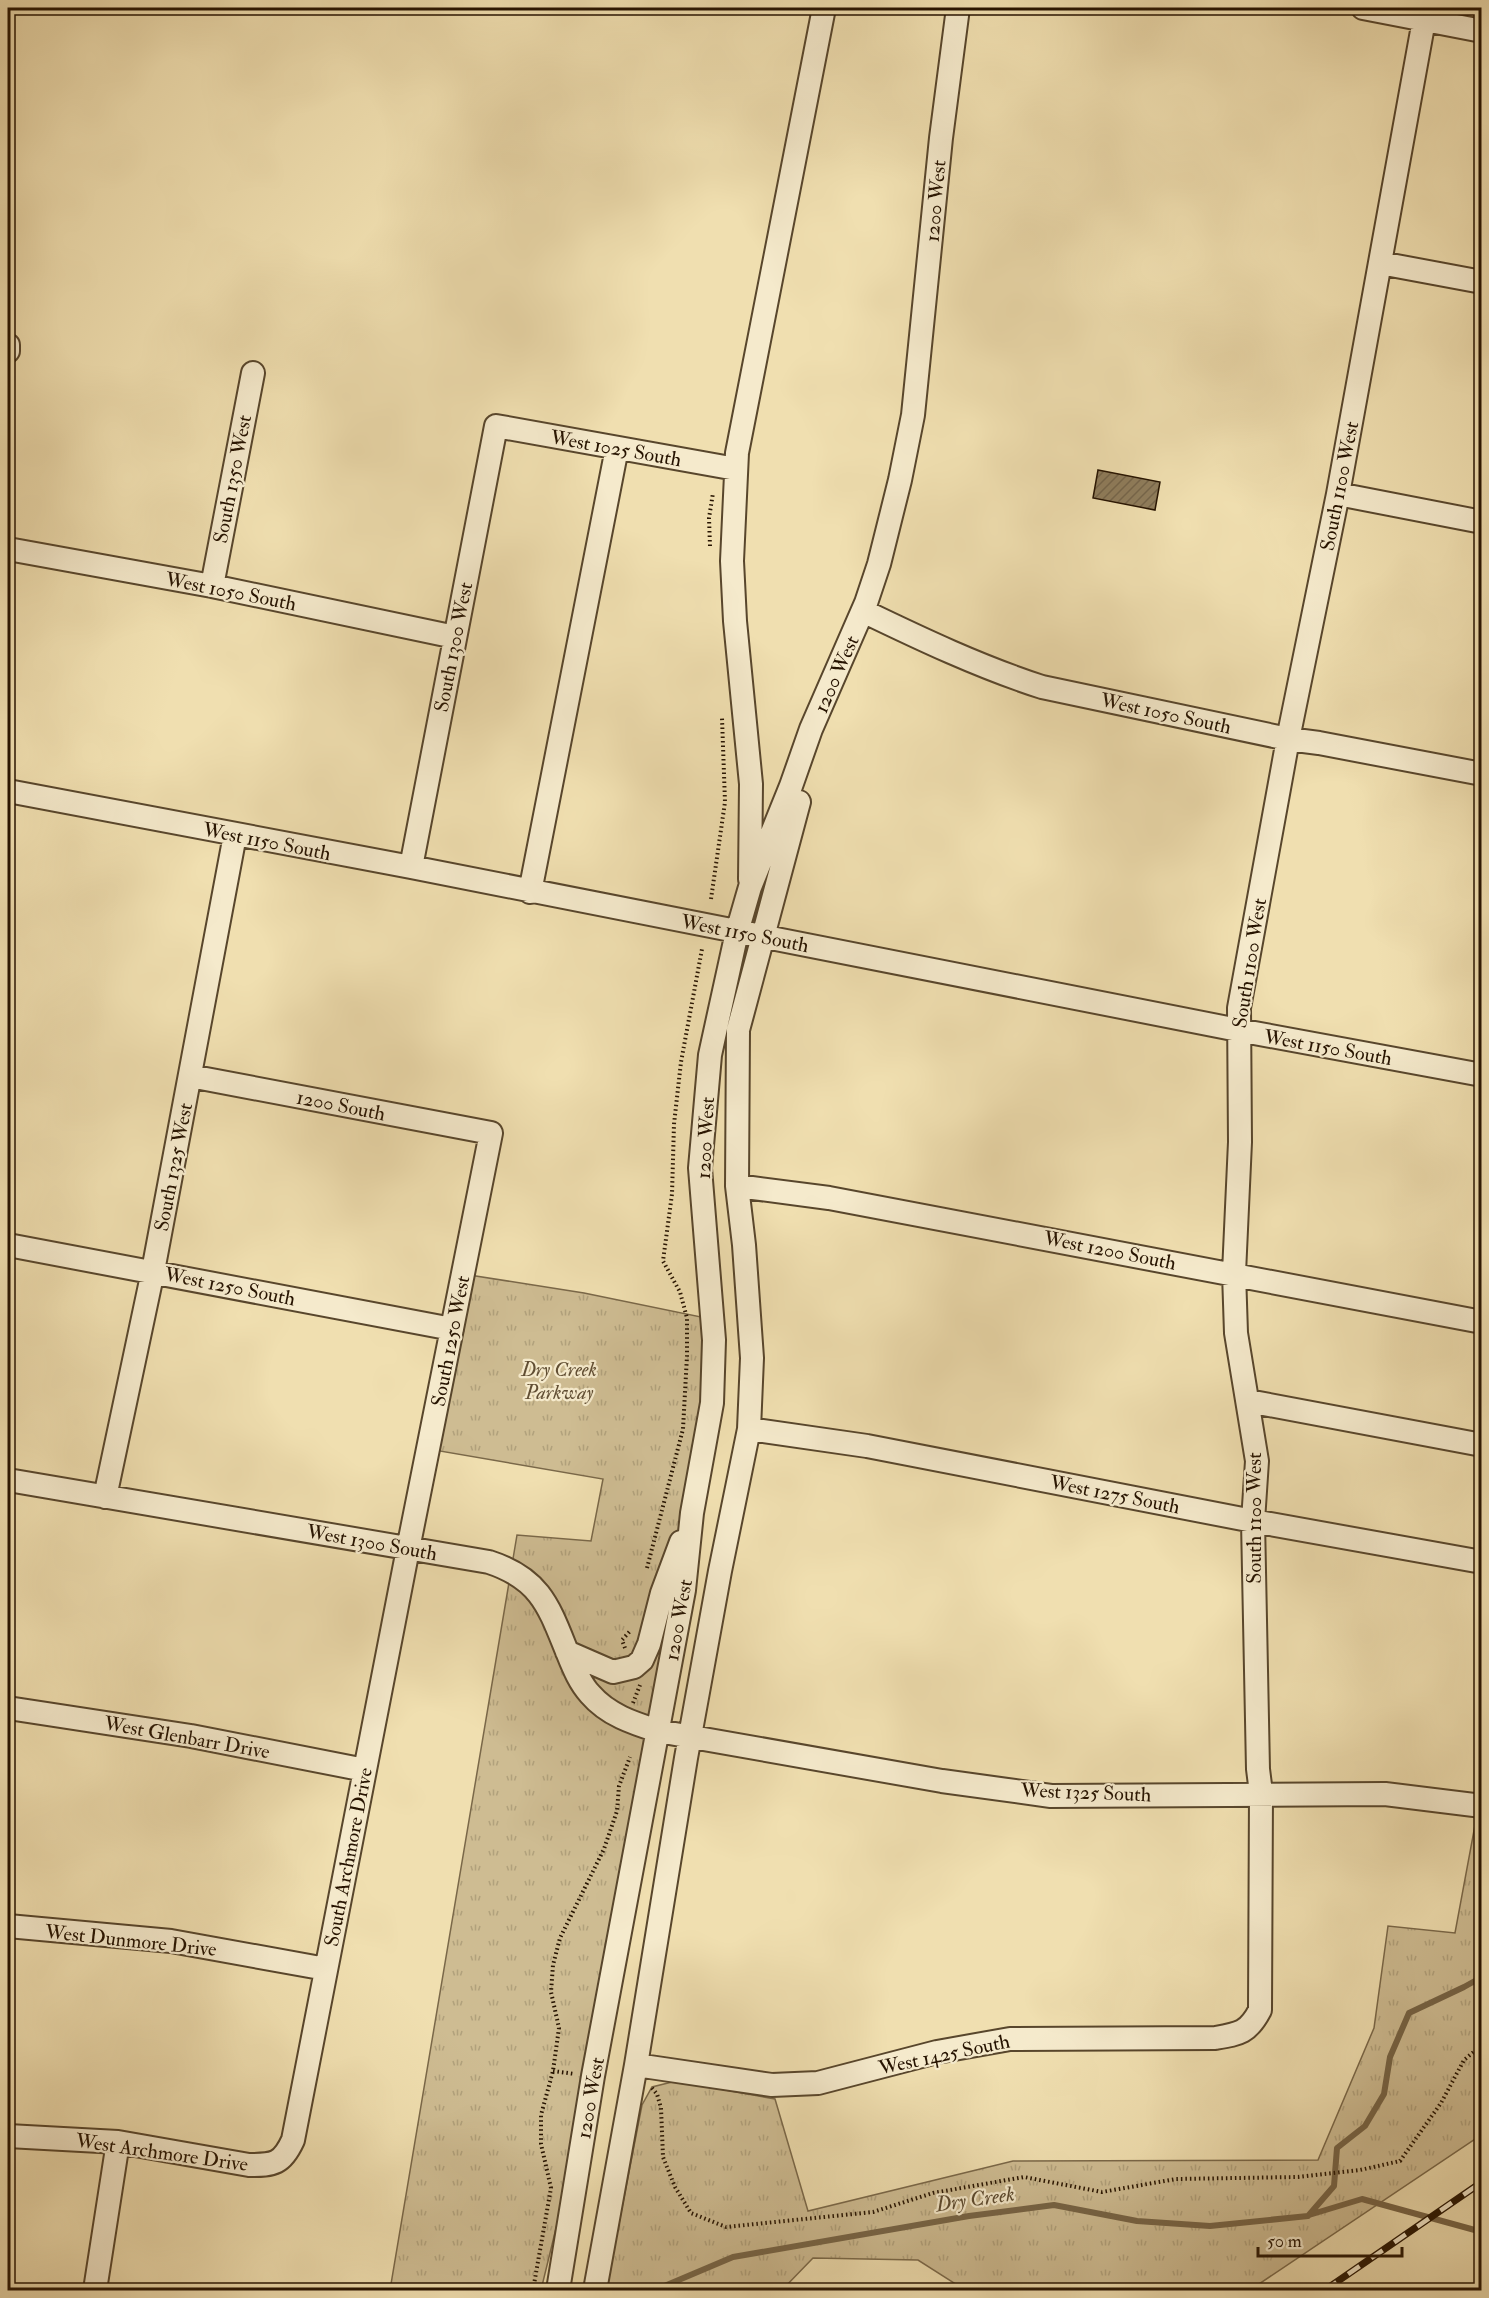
<svg xmlns="http://www.w3.org/2000/svg" width="1489" height="2298" viewBox="0 0 1489 2298" font-family="'IM FELL Double Pica',serif">
<style>
.park{fill:url(#park-tufts);stroke:#7a6849;stroke-width:1.5}
.lines{fill:none;stroke-linecap:round;stroke-linejoin:round}
.stream{stroke:#766446;stroke-width:6}
.building{fill:url(#building-hatch);stroke:#261300;stroke-width:1.5}
.minor-casing{stroke:#58462c;stroke-width:26}
.path{stroke:#261300;stroke-width:4;stroke-dasharray:1.5 3;stroke-linecap:butt}
.minor{stroke:#f5eacc;stroke-width:22}
.rail-casing{stroke:#261300;stroke-width:7}
.rail{stroke:#f5eacc;stroke-width:4.5;stroke-dasharray:14;stroke-linecap:butt}
.labels{text-anchor:middle;stroke-width:4.5;stroke-linejoin:round;paint-order:stroke}
.street-label{font-size:20px;fill:#261300;stroke:#f5eacc}
.park-label{font-size:20px;font-style:italic;fill:#614e33;stroke:#f5eacc}
.water-label{font-size:21px;font-style:italic;fill:#5b492e;stroke:#f5eacc}
</style>
<defs>
<pattern id="park-tufts" width="24" height="20" patternUnits="userSpaceOnUse" patternTransform="scale(1.5)"><rect width="24" height="20" fill="#cebc92"/><path d="M3 7l-1-3M5 7V3M7 7l1-3M15 17l-1-3M17 17v-4M19 17l1-3" fill="none" stroke="#b1a17c"/></pattern>
<pattern id="building-hatch" width="6" height="6" patternUnits="userSpaceOnUse" patternTransform="scale(1.5)"><rect width="6" height="6" fill="#8f7d5c"/><path d="M-1 1l2-2M0 6l6-6M5 7l2-2" fill="none" stroke="#75654a"/></pattern>
</defs>
<rect width="100%" height="100%" fill="#f0dfb0"/>
<filter id="stains"><feTurbulence type="fractalNoise" baseFrequency=".00333" numOctaves="4"/><feColorMatrix values="0 0 0 0 .2 0 0 0 0 .09 0 0 0 0 .02 0 0 0 .5 -.17"/></filter>
<radialGradient id="worn" r=".72"><stop offset=".6" stop-color="#630" stop-opacity="0"/><stop offset="1" stop-color="#630" stop-opacity=".3"/></radialGradient>
<path class="park" d="M463 1274 584 1293 711 1319 677 1631 593 2076 541 2290H390L517 1535 591 1541 603 1479 428 1449Z
M1475 1825 1481 1826V2135L1250 2290H965L918 2260 813 2258 782 2290H606L642 2105 652 2087 676 2081 775 2099 808 2211 1013 2161 1318 2160 1374 2028 1388 1926 1455 1933Z"/>
<g class="lines">
<path class="stream" d="M1309 2215 1362 2199 1482 2232
M655 2290 733 2257 969 2216 1054 2205 1137 2221 1210 2226 1308 2216 1334 2186 1337 2148 1365 2126 1384 2094 1390 2057 1409 2013 1464 1987 1482 1977"/>
</g>
<path class="building" d="M1098 470 1160 482 1155 510 1093 498Z"/>
<g class="lines">
<g class="minor-casing">
<path id="minor" d="M1363 8 1482 31
M1380 263 1482 282
M8 345V351
M1338 494 1482 522
M8 549 212 586 455 637
M212 586 253 373
M863 611C921 639 980 667 1042 687L1288 739 1319 743 1482 774
M8 791 411 867 1238 1030 1482 1075
M411 867 496 426 736 469
M750 879 751 784 735 621 732 561 737 453 824 8
M530 892 617 448
M737 1186 829 1198 1482 1322
M8 1245 452 1329
M1248 1401 1482 1445
M749 1429 867 1446 1253 1521 1482 1562
M8 1480 489 1562C541 1579 549 1607 568 1654 574 1669 580 1683 590 1694 608 1715 633 1723 658 1731L942 1781 1051 1796 1385 1794 1482 1806
M105 1497 153 1271 235 835
M567 1652 613 1672 634 1667 642 1660 649 1644 662 1593 681 1542
M8 1708 191 1736 365 1770
M8 1926 171 1941 326 1969
M636 2065 772 2085 818 2083 937 2052 1010 2039 1215 2038C1239 2034 1248 2033 1260 2010L1261 1793 1258 1769 1253 1521 1257 1461 1236 1333 1234 1273 1240 1142 1239 1008 1288 739 1338 494 1424 20
M8 2136 118 2142 249 2165C274 2165 282 2164 293 2140L408 1549 491 1133 190 1076
M95 2290 118 2142
M558 2290 593 2076 684 1590 692 1513 712 1403 714 1340 700 1168 710 1055 737 932 750 887 791 786 811 729 866 603 879 564 900 480 913 415 941 138 958 8
M595 2290 636 2065 686 1758 720 1571 749 1429 752 1358 744 1245 737 1186 738 1030 799 802"/>
</g>
<path class="path" d="M710 546 709 518 713 493
M711 899 725 802 722 718
M647 1568 683 1429 687 1356V1318L680 1292 663 1261 672 1194 674 1124 681 1062 702 949
M625 1648 622 1640 631 1630
M633 1703 640 1685
M553 2071 575 2074
M652 2088 657 2094 661 2108 663 2157 675 2187 691 2213 726 2227 873 2212 933 2193 1024 2177 1102 2192 1176 2179 1298 2177 1360 2170 1400 2161 1441 2103 1464 2060 1482 2045
M533 2290 551 2188 541 2144V2115L553 2071 559 2028 551 1992 553 1965 560 1938 604 1849 617 1811 619 1786 630 1757"/>
<use href="#minor" class="minor"/>
<g class="rail-casing">
<path id="rail" d="M1325 2290 1482 2182"/>
</g>
<use href="#rail" class="rail"/>
</g>
<g class="labels">
<g class="street-label">
<text transform="translate(935 201) rotate(-85)" y="7">1200 West</text>
<text transform="translate(616 448) rotate(10)" y="7">West 1025 South</text>
<text transform="translate(232 479) rotate(-79)" y="7">South 1350 West</text>
<text transform="translate(1339 486) rotate(-79)" y="7">South 1100 West</text>
<text transform="translate(231 591) rotate(11)" y="7">West 1050 South</text>
<text transform="translate(453 647) rotate(-79)" y="7">South 1300 West</text>
<text transform="translate(836 674) rotate(-66)" y="7">1200 West</text>
<text transform="translate(1166 713) rotate(12)" y="7">West 1050 South</text>
<text transform="translate(267 841) rotate(11)" y="7">West 1150 South</text>
<text transform="translate(745 933) rotate(11)" y="7">West 1150 South</text>
<text transform="translate(1249 963) rotate(-81)" y="7">South 1100 West</text>
<text transform="translate(1328 1047) rotate(10)" y="7">West 1150 South</text>
<text transform="translate(341 1105) rotate(11)" y="7">1200 South</text>
<text transform="translate(705 1138) rotate(-87)" y="7">1200 West</text>
<text transform="translate(173 1167) rotate(-79)" y="7">South 1325 West</text>
<text transform="translate(1110 1250) rotate(11)" y="7">West 1200 South</text>
<text transform="translate(230 1286) rotate(11)" y="7">West 1250 South</text>
<text transform="translate(450 1341) rotate(-79)" y="7">South 1250 West</text>
<text transform="translate(1115 1494) rotate(11)" y="7">West 1275 South</text>
<text transform="translate(1254 1518) rotate(-90)" y="7">South 1100 West</text>
<text transform="translate(372 1542) rotate(10)" y="7">West 1300 South</text>
<text transform="translate(678 1620) rotate(-80)" y="7">1200 West</text>
<text transform="translate(187 1737) rotate(10)" y="7">West Glenbarr Drive</text>
<text transform="translate(1086 1792) rotate(2)" y="7">West 1325 South</text>
<text transform="translate(348 1857) rotate(-79)" y="7">South Archmore Drive</text>
<text transform="translate(131 1940) rotate(6)" y="7">West Dunmore Drive</text>
<text transform="translate(944 2054) rotate(-12)" y="7">West 1425 South</text>
<text transform="translate(590 2098) rotate(-80)" y="7">1200 West</text>
<text transform="translate(162 2152) rotate(8)" y="7">West Archmore Drive</text>
</g>
<g class="park-label">
<text x="559" y="1376">Dry Creek<tspan x="559" dy="23">Parkway</tspan></text>
</g>
<g class="water-label">
<text transform="translate(975 2199) rotate(-8)" y="7">Dry Creek</text>
</g>
</g>
<rect width="1489" height="2298" fill="none" stroke="#f0dfb0" stroke-width="30"/>
<rect x="9" y="9" width="1471" height="2280" fill="none" stroke="#261300" stroke-width="3"/>
<rect x="15" y="15" width="1459" height="2268" fill="none" stroke="#261300" stroke-width="1.5"/>
<path d="M1258 2247v9h144v-9" fill="none" stroke="#261300" stroke-width="3"/>
<text x="1267" y="2247" font-size="18" fill="#261300" stroke="#f5eacc" stroke-width="4.5" paint-order="stroke">50 m</text>
<rect width="100%" height="100%" filter="url(#stains)"/>
<rect width="100%" height="100%" fill="url(#worn)"/>
</svg>
